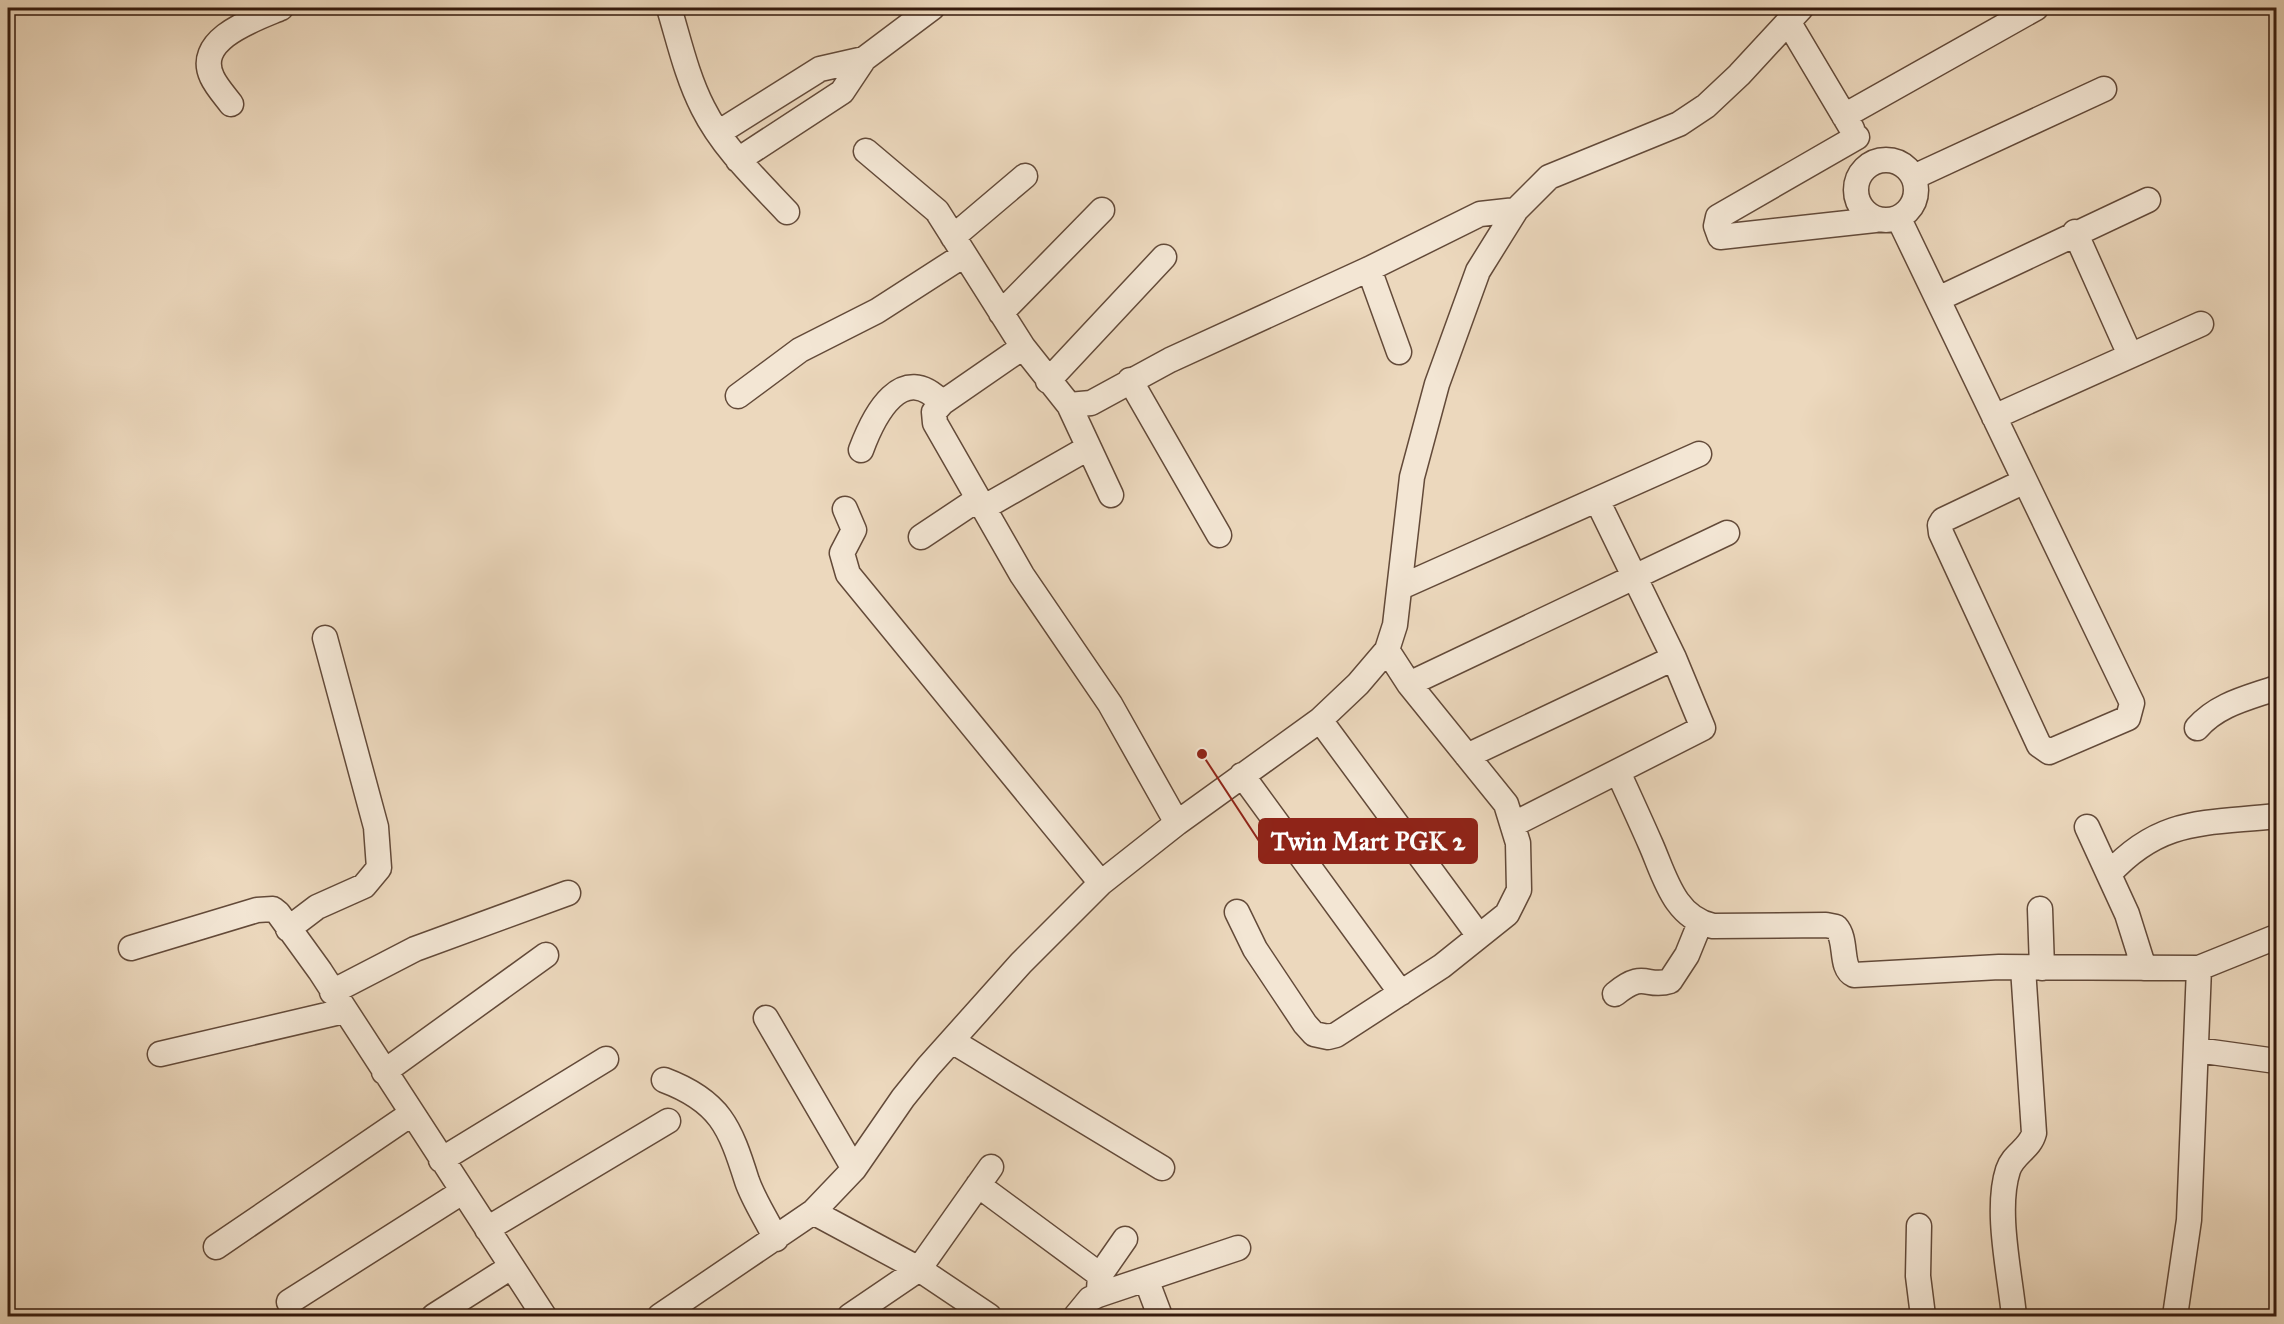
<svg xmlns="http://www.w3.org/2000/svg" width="2284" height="1324" viewBox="0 0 2284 1324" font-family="'IM FELL Great Primer',serif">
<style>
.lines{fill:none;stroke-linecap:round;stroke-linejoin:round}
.minor-casing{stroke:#634a39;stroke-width:27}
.minor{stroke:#f3e6d4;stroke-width:24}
.leader{fill:none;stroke:#8f2418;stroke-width:2}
.callout-dot{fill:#8f2418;stroke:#f3e6d4;stroke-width:2}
.callout{fill:#8f2418;stroke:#8f2418;stroke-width:2}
.callout-label{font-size:26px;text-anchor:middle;font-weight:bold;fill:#fff}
</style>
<rect width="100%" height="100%" fill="#ecd8bd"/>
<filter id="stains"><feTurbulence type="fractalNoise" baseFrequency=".00333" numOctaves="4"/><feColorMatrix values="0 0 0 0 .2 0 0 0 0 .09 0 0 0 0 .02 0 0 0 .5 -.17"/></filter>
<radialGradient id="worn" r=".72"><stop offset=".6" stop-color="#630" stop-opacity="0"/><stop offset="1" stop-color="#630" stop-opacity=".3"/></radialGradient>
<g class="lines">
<g class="minor-casing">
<path id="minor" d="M669 8C679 41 687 77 703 108 723 148 757 180 787 212
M1789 23 1852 129
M231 104C225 96 216 86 212 77 194 39 255 19 281 8
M1844 116 2036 8
M718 133 820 69 864 59
M1857 137 1718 217 1716 226 1720 237 1875 220
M866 151 937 211 1023 347 1069 405 1091 403 1170 360 1369 269 1480 214 1516 210
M1856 190a30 30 0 1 1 60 0a30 30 0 1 1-60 0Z
M738 160 842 92 864 59 932 8
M1916 176 2104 89
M1899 219 2132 703 2128 718 2049 752 2039 745 1941 533 1940 525 1943 520 2025 481
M2075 232 2130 355
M953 237 1025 176
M1369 269 1399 352
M1938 299 2148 200
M1001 313 1102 210
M1023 347 942 403 934 412 935 423 1022 575 1110 704 1177 823
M1130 380 1219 535
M1048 381 1164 257
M738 396 800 350 877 311 964 255
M1069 405 1111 495
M1994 417 2201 324
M861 450C874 415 902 360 942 403
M983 508 1088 448
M845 509 854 530 842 553 848 574 1101 883
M921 537 978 499
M1401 587 1699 454
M1409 684 1727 533
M1320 720 1479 936
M2197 728C2218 704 2248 698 2276 688
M1467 756 1674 658 1597 500
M1618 772C1629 796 1640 820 1651 845 1665 877 1674 917 1713 926L1826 925 1836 927C1848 940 1839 968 1854 975L1999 967 2199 968 2276 937
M1242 775 1401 993
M1514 824 1703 728 1674 658
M2087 827 2127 914 2144 968
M2109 874C2161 817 2206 824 2276 816
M2040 909 2042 968
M1237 912 1255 949 1305 1024 1314 1034 1328 1037 1336 1035 1442 966 1507 914 1519 890 1518 843 1506 804 1409 684 1387 650
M288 929 317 907 364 886 379 868 376 827 325 638
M131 948 257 910 273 909 278 913 320 971 544 1316
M332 992 415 949 568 893
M1615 994C1645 969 1646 989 1670 981L1687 955 1700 923
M766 1018 854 1169
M952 1041 1162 1168
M2197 1050 2276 1061
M160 1054 344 1011
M384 1072 546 955
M664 1080C720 1101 730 1127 747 1181 754 1201 767 1220 776 1239
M441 1160 606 1059
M978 1185 1100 1275
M813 1212 919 1269 989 1316
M1919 1226 1918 1276 1923 1316
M487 1229 668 1121
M216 1247 411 1114
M1146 1279 1160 1316
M1099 1290 1100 1275 1125 1239
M289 1302 462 1192
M434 1316 511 1267
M660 1316 813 1212 854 1169 903 1098 928 1067 1021 963 1101 883 1177 823 1320 720 1358 684 1387 650 1395 625 1412 477 1437 384 1478 271 1516 210 1549 177 1679 124 1706 106 1739 75 1801 8
M850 1316 919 1269 991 1167
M1076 1316 1090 1299 1098 1295 1238 1248
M2014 1316C2010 1274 1995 1210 2008 1170 2013 1154 2030 1149 2034 1133L2023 968
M2175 1316 2189 1220 2199 968"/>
</g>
<use href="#minor" class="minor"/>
</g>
<path class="leader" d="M1202 754L1259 841"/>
<circle class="callout-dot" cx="1202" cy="754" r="6"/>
<rect class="callout" x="1259" y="819" width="218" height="44" rx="6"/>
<g class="callout-label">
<text x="1368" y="850">Twin Mart PGK 2</text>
</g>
<rect width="2284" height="1324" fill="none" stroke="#ecd8bd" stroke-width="30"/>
<rect x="9" y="9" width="2266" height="1306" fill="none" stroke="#351a0d" stroke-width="3"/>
<rect x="15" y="15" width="2254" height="1294" fill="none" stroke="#351a0d" stroke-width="1.5"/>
<rect width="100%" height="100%" filter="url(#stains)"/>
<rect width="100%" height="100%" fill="url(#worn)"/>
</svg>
